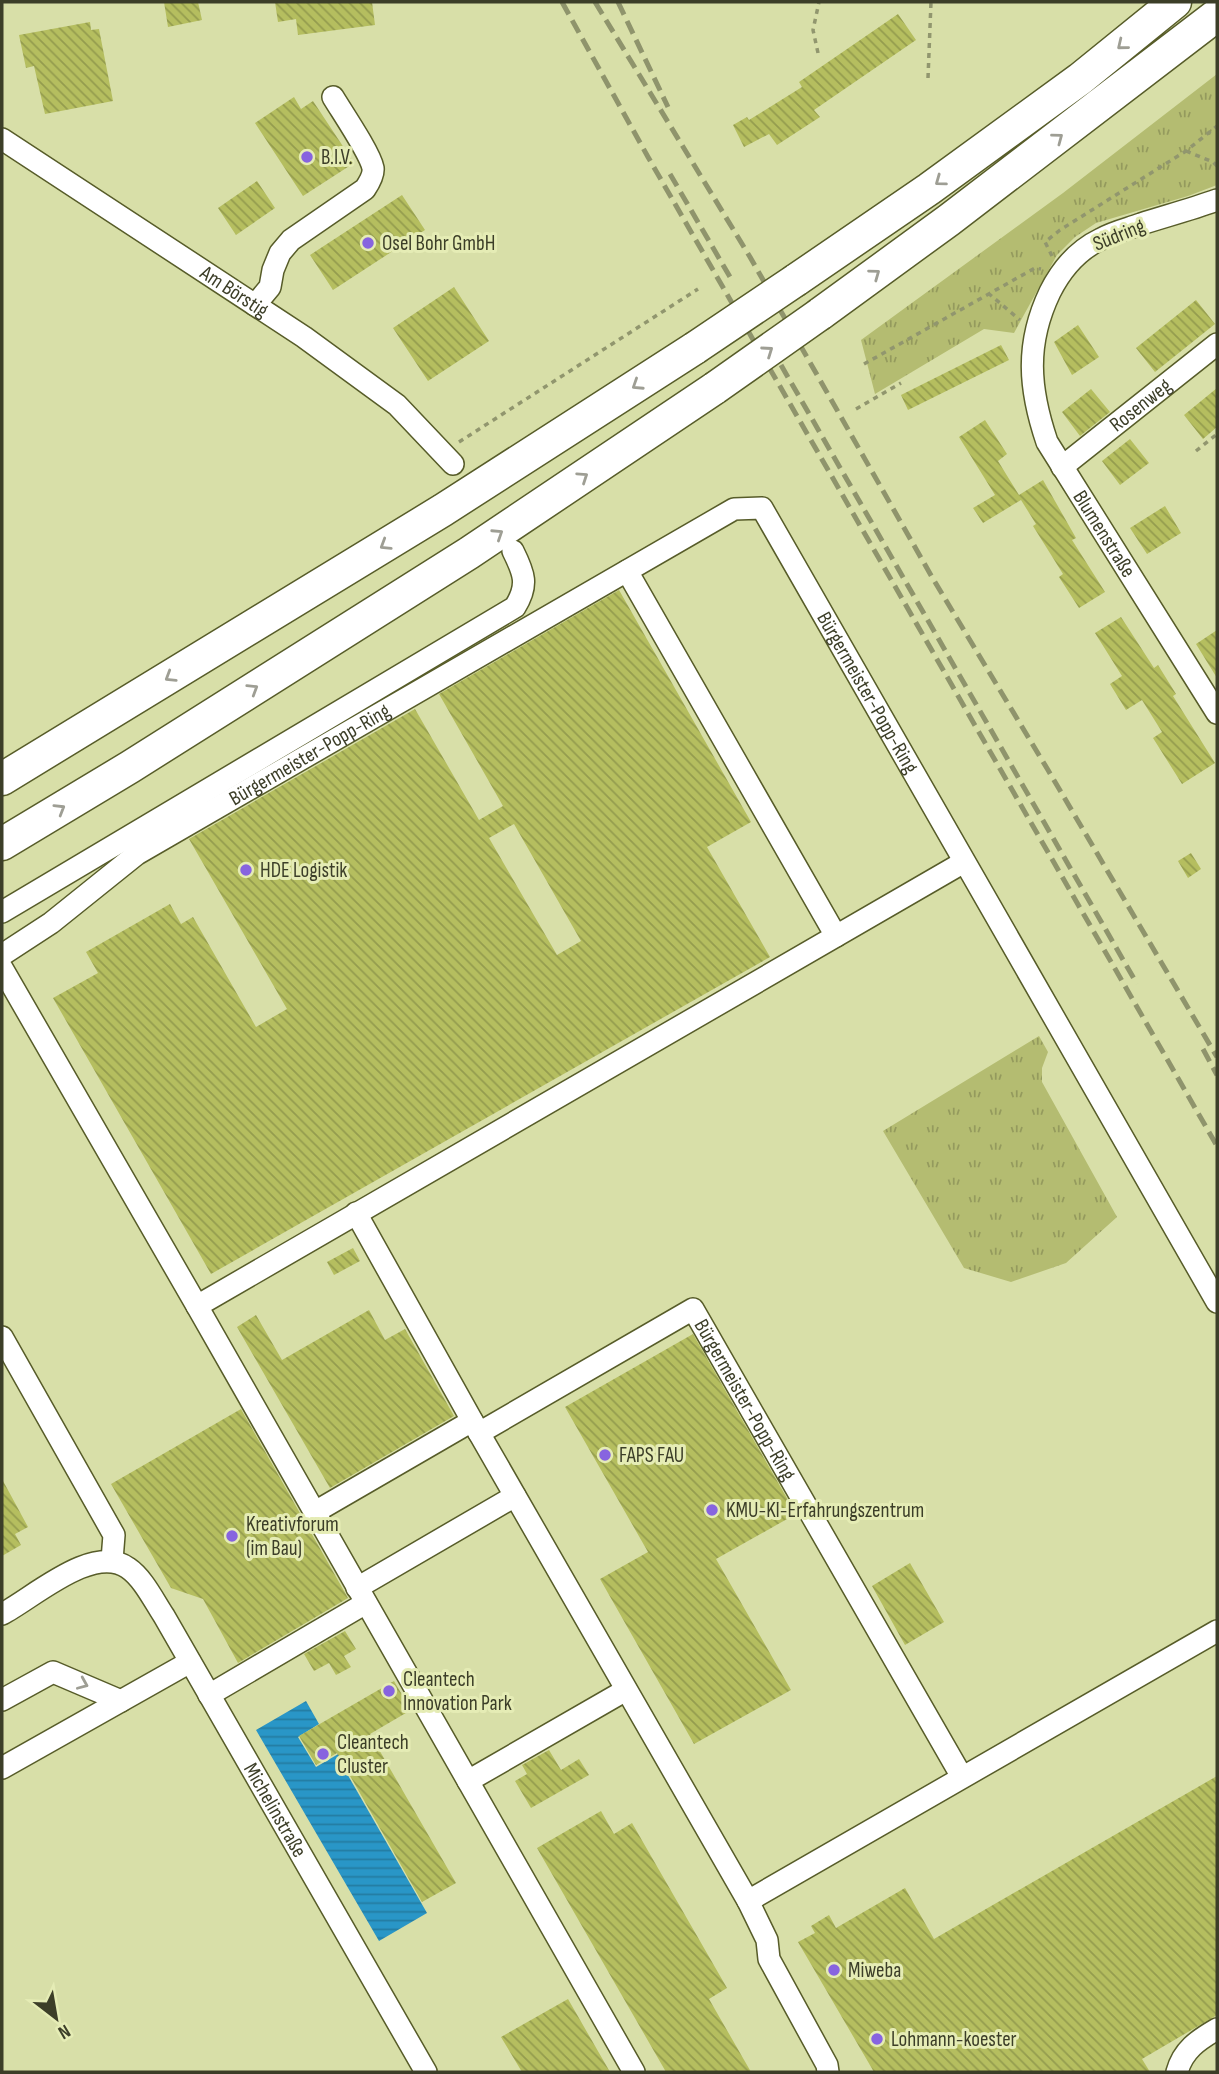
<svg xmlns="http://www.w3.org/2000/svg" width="1219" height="2074" font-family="'Sofia Sans Condensed',sans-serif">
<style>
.grass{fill:url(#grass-tufts)}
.water{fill:url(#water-rules)}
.building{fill:url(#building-back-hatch);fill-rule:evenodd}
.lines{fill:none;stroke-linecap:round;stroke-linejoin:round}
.minor-casing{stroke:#575c29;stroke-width:24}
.highway-casing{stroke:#575c29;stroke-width:35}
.path{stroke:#91966e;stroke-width:3.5;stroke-dasharray:5 5;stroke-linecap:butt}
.minor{stroke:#fff;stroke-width:21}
.highway{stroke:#fff;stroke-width:32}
.rail{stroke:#8f946c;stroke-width:5;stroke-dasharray:14 7;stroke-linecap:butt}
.highway-bridge-casing{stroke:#575c29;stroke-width:35;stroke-linecap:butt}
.highway-bridge{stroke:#fff;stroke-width:32}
.oneway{stroke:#9e9e94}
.poi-dot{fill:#8764df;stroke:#e5ecb5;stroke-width:2.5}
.labels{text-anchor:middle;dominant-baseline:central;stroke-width:6;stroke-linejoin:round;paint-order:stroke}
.poi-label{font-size:21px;fill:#3c3e28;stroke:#e5ecb5;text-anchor:start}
.street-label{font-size:21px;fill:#3c3e28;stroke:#e5ecb5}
</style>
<defs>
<pattern id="grass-tufts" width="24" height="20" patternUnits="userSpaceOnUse" patternTransform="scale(1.75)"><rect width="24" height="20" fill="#b4bc71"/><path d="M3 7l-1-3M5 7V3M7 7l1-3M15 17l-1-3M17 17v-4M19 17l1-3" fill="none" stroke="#949a5d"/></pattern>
<pattern id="water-rules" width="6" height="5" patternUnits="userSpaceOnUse" patternTransform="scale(1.75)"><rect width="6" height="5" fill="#2996c7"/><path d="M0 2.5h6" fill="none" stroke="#247ca2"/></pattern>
<pattern id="building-back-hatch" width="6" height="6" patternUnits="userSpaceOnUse" patternTransform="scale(1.75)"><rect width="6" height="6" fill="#b5be5f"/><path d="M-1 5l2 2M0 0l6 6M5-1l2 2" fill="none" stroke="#949c4e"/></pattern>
</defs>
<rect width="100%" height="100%" fill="#d8dfa8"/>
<path class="grass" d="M1217,74V185L1188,196L1096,223L1075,237L1057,255L1014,333L984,329L875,394L861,340L1063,193Z
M1039,1036L1048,1052L1042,1068V1082L1117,1217L1066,1263L1011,1282L964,1268L883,1131Z"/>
<path class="water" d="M306,1701L319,1724L298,1737L316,1767L347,1749L353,1758L342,1765L427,1913L379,1941L256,1730Z"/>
<path class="building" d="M164,2H198L202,20L168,27Z
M275,2H372L375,25L298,35L296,19L278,22Z
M898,14L916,40L814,110L820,117L777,145L769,134L744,147L733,125L747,117L749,120L802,87L799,82Z
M90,22L91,30L99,29L113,101L45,114L34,66L26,68L19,35Z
M294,97L301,109L313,101L354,163L303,196L255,123Z
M257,181L275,208L236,235L218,208Z
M402,195L425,230L333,290L310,255Z
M454,287L489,341L428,381L393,328Z
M1196,300L1215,324L1155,372L1136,348Z
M1078,325L1099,357L1072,375L1054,342Z
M1001,345L1009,360L908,410L901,395Z
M1217,388V427L1203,439L1184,415Z
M1091,389L1110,412L1080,436L1062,412Z
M985,420L1007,454L998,461L1019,495L1043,480L1076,538L1072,540L1105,592L1079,608L1059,577L1063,574L1033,526L1036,524L1021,500L983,523L973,508L995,495L959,437Z
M1130,439L1149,463L1120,485L1102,461Z
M1165,506L1181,533L1147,554L1130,528Z
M619,590L751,822L707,847L770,957L211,1274L53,998L98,973L86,952L170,904L181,924L193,917L256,1027L287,1009L189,839L415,709L479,820L503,806L439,694ZM514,824L581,941L557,955L489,838Z
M1121,617L1154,668L1158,665L1176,694L1173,696L1215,763L1182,784L1153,738L1162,732L1142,700L1126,710L1110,684L1122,676L1095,633Z
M1217,630V678L1196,644Z
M1191,853L1201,869L1188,878L1178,861Z
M353,1248L360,1261L334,1275L327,1262Z
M369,1310L385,1340L405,1329L454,1416L330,1488L237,1327L256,1315L282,1360Z
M693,1334L796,1514L716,1559L791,1690L694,1744L600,1579L648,1552L565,1407Z
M241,1409L348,1598L238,1663L203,1599L171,1588L111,1484Z
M2,1479L28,1527L15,1534L21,1545L2,1556Z
M910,1563L944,1622L905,1645L872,1586Z
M345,1631L356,1649L344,1656L351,1667L336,1675L329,1663L314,1671L304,1654Z
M394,1681L411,1710L370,1734L456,1883L422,1902L337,1753L316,1765L299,1736Z
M549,1750L561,1770L579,1759L589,1775L531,1808L515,1781L527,1774L522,1765Z
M1217,1776V2015L1142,2059L1150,2072H874L798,1942L815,1933L811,1926L829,1915L836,1928L905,1888L934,1939Z
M601,1811L614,1834L632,1823L727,1988L709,1999L751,2072H666L537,1848Z
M568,1999L610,2072H522L501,2037Z"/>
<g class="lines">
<defs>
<g id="minor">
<path id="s1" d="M2,139L304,337L397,405L453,464"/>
<path id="s2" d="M1217,200C1192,209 1166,216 1141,224C1127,229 1113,232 1101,239C1078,250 1061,270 1050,292C1025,344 1029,389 1047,442L1217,713"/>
<path d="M255,305L270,287L273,270L280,253L291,240L365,189C369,183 374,175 373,168C370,153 342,112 333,97"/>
<path id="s3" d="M1062,467L1217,344"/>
<path d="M627,571L836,936"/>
<path d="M2,912L515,607C529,585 524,573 513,551"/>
<path id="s4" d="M2,955L51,923L137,854L734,509L762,508L1217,1302"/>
<path d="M2,968L197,1306L634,2072"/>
<path d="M356,1213L479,1433L748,1901L767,1940L769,1959L827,2065L828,2072"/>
<path d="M197,1306L964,862"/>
<path d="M2,1337L114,1535L112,1560"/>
<path id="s5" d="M479,1433L693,1309L962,1777"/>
<path d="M315,1512L472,1421"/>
<path d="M357,1588L515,1496"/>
<path id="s6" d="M2,1614C33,1598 93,1543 128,1568C143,1578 154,1601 164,1616L426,2072"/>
<path d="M209,1695L366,1603"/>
<path d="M2,1700L53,1672L121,1701"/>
<path d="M2,1768L190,1662"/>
<path d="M468,1781L626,1690"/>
<path d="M748,1901L1217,1631"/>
<path d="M1177,2072C1183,2050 1198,2040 1217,2029"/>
</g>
<path id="highway" d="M796,280L929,189L1080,79L1175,2
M820,314L949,220L1217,15
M2,779L443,510L695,348
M2,844L130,767L469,553L715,388"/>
</defs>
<use href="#minor" class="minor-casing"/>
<use href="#highway" class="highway-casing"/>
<path class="path" d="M818,53L813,30L819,2
M928,78L931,2
M1186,151L1213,162L1217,166
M1052,256L1045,242L1060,230L1186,151L1217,126
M988,293L1020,320
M864,364L1035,268L1041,269
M856,409L901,383
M459,442L698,289
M1196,451L1217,434"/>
<use href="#minor" class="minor"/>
<use href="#highway" class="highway"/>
<path class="rail" d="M562,2L648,157L1217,1146
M595,2L750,257L932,577L1048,770L1217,1057
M618,2L668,107
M670,174L730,277
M781,365L1137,984
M1203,1049L1217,1075"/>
<defs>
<path id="highway-bridge" d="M695,348L796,280
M715,388L820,314"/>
</defs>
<use href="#highway-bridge" class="highway-bridge-casing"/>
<use href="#highway-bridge" class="highway-bridge"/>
</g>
<defs><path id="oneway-chevron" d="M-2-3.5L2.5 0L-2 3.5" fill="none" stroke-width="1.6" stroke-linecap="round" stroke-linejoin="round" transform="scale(1.75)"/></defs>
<g class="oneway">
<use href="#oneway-chevron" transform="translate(1122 45) rotate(141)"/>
<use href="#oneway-chevron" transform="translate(1058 138) rotate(-37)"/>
<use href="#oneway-chevron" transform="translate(940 181) rotate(144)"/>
<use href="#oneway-chevron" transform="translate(875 274) rotate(-36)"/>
<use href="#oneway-chevron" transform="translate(768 351) rotate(-35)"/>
<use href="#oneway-chevron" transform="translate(637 385) rotate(147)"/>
<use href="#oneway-chevron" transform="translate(583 477) rotate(-34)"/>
<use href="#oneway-chevron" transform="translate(498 534) rotate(-33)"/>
<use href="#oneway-chevron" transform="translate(385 545) rotate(148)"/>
<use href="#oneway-chevron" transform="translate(170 677) rotate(148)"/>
<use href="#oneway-chevron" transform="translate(253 689) rotate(-32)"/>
<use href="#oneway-chevron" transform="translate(60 809) rotate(-31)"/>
<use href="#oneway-chevron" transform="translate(83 1684) rotate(23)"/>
</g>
<g class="poi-dot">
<circle cx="307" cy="157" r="7"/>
<circle cx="368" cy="243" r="7"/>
<circle cx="246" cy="870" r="7"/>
<circle cx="605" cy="1455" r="7"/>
<circle cx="712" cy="1510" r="7"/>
<circle cx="232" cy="1536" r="7"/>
<circle cx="389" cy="1691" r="7"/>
<circle cx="323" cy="1754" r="7"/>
<circle cx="834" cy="1970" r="7"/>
<circle cx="877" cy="2039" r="7"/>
</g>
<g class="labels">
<g class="poi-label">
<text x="321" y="157">B.I.V.</text>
<text x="382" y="243">Osel Bohr GmbH</text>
<text x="260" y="870">HDE Logistik</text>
<text x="619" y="1455">FAPS FAU</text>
<text x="726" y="1510">KMU-KI-Erfahrungszentrum</text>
<text x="246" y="1524">Kreativforum<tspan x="246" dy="24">(im Bau)</tspan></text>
<text x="403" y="1679">Cleantech<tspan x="403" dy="24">Innovation Park</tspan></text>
<text x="337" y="1742">Cleantech<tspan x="337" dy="24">Cluster</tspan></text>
<text x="848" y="1970">Miweba</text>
<text x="891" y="2039">Lohmann-koester</text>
</g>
<g class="street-label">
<text transform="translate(1119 235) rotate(-22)">Südring</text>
<text stroke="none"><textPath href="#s1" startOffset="278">Am Börstig</textPath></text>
<text stroke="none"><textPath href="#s3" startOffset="100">Rosenweg</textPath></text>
<text stroke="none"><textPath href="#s2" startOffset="460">Blumenstraße</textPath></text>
<text stroke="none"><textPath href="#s4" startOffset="1099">Bürgermeister-Popp-Ring</textPath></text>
<text stroke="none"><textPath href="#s4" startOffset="368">Bürgermeister-Popp-Ring</textPath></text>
<text stroke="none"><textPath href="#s5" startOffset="352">Bürgermeister-Popp-Ring</textPath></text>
<text stroke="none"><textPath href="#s6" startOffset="425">Michelinstraße</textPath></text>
</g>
</g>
<rect width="1219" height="2074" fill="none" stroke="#3c3e28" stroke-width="7"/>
<g transform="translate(56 2018) rotate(149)" stroke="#e5ecb5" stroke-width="5" paint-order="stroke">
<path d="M0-5L12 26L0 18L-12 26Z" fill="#3c3e28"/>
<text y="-10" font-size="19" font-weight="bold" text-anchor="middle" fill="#3c3e28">N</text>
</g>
</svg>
